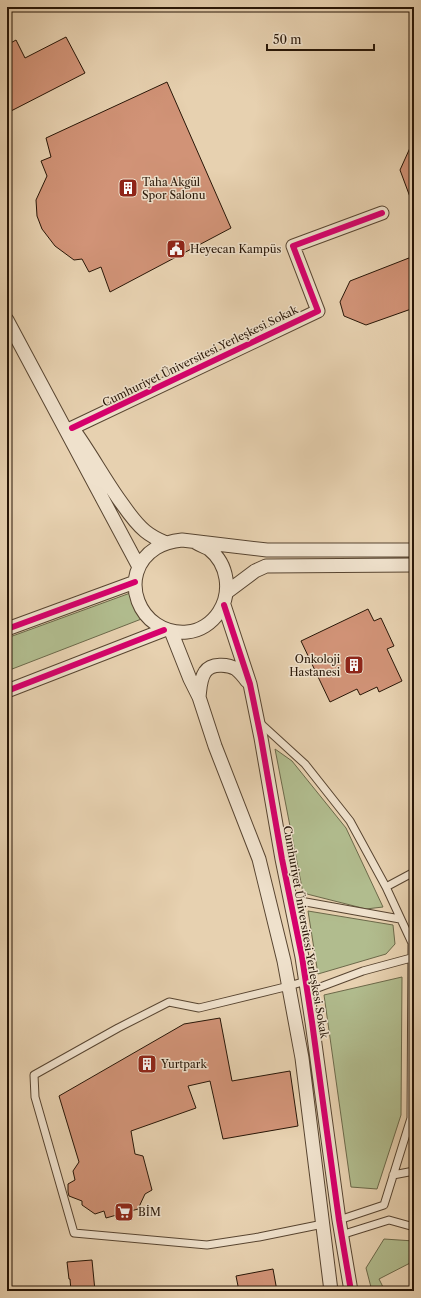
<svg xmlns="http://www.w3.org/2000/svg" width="421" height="1298" font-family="'Libre Caslon Text',serif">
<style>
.green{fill:#b1bc8e;stroke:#6c694a}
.building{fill:#d19377;stroke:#281607}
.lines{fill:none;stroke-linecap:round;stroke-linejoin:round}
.lane-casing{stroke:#584531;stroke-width:9}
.street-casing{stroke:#584531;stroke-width:15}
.lane{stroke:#efe1cc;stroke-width:7}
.street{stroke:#efe1cc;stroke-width:13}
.cycleway-casing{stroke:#efe1cc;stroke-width:8}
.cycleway{stroke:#d6006c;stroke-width:6}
.labels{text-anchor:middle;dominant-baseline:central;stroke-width:3;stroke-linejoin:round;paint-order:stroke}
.poi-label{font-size:11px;fill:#281607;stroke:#efe1cc;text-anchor:start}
.street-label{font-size:11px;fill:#281607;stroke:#efe1cc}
</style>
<rect width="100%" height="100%" fill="#e7d1b0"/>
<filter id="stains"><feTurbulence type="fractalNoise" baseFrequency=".005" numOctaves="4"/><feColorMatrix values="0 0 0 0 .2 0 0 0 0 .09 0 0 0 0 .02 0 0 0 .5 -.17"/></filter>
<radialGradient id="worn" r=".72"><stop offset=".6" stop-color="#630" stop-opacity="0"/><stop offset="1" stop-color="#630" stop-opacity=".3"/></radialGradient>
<path class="green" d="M133,592L144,618L7,671V638Z
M275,749L292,761L346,828L383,907L366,909L303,893Z
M308,911L393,925L395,944L386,954L318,974Z
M402,977L401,1115L377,1189L351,1187L324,995Z
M384,1239L414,1241V1261L379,1279L385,1291H372L366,1268Z"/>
<path class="building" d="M66,37L85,73L11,111L7,103V45L16,40L25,58Z
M167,82L231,228L110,292L101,267L89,272L82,259L74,260L55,246L42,229L37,216L36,200L47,176L41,161L51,157L46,138Z
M414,139V204L413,205L400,170Z
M414,256V308L366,325L344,316L340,302L350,281Z
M368,609L374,621L381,618L394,646L387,649L402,681L379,692L377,687L360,695L357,689L330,702L301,641Z
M220,1018L232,1081L290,1071L298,1126L223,1139L210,1081L188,1086L196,1108L131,1131L135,1154L143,1156L152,1190L145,1194L138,1209L106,1218L104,1211L95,1214L82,1205V1201L69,1196L68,1192V1184L75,1180L73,1171L79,1162L59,1096L184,1024Z
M92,1260L95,1291H71L70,1279H69L67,1262Z
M273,1269L277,1291H239L236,1276Z"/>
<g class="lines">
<defs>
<path id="lane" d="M259,722L305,764L350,821L386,887L412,943L411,1118L384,1205L339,1220
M386,887L414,872
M289,899L400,919
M306,981L289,986L199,1008L169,1002L118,1028L34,1075L35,1097L74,1233L207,1245L259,1237L323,1224
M307,992L363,971L411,958
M393,1175L414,1171
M341,1235L389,1220L414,1227"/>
<path id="street" d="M7,320L139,567
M72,428L318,311L293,246L382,213
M73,429C89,451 102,475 118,498C126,509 134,522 145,531C151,536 159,540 166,543
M195,542C200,545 205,547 209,549C228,564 232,592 219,612C212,623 200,631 187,632C139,636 115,574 156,548C164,543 173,541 182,540L267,550H414
M227,592L255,571L266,566L414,565
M224,605L250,684L261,738L282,859L302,957L312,1022L339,1220L351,1291
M7,629L135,582
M171,631L190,679L199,697L215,746L259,859L284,961L302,1058L331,1291
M7,691L164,630
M199,697C200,689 200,679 205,672C211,663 228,664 236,669C240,672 244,677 247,681"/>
</defs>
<use href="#lane" class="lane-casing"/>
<use href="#street" class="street-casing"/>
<use href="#lane" class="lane"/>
<use href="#street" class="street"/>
<defs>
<path id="cycleway" d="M72,428L318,311L293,246L382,213
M224,605L250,684L261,738L282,859L302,957L312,1022L339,1220L351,1291
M7,629L135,582
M7,691L164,630"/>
</defs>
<use href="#cycleway" class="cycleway-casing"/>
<use href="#cycleway" class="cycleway"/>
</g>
<defs>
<symbol id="building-square" viewBox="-11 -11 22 22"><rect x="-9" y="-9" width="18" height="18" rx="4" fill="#8f2418" stroke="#efe1cc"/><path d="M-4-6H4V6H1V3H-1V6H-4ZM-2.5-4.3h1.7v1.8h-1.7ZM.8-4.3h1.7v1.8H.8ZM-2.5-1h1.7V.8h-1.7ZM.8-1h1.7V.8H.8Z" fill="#fff"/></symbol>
<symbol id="civic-square" viewBox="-11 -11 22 22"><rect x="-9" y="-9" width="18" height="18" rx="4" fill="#8f2418" stroke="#efe1cc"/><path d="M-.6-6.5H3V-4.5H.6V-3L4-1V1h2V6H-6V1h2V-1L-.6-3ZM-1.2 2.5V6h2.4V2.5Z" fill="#fff"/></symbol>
<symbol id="supermarket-square" viewBox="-11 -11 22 22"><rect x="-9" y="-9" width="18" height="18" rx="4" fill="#8f2418" stroke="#efe1cc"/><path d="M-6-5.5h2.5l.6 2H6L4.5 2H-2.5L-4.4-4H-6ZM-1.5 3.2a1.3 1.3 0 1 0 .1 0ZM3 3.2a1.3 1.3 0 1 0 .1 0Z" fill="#fff"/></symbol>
</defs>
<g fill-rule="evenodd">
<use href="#building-square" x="117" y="177" width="22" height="22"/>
<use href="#civic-square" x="165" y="238" width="22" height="22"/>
<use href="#building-square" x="343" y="654" width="22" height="22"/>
<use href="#building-square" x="136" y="1053" width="22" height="22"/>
<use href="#supermarket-square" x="113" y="1201" width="22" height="22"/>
</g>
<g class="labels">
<g class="poi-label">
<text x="142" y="182">Taha Akgül<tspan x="142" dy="13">Spor Salonu</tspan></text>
<text x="190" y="249">Heyecan Kampüs</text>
<text x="340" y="659" text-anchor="end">Onkoloji<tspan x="340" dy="13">Hastanesi</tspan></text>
<text x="161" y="1064">Yurtpark</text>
<text x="138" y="1212">BİM</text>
</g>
<g class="street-label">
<text transform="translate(200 356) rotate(-26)">Cumhuriyet Üniversitesi Yerleşkesi Sokak</text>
<text transform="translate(306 932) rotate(80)">Cumhuriyet Üniversitesi Yerleşkesi Sokak</text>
</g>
</g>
<rect width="421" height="1298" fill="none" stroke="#e7d1b0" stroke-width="24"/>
<rect x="8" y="8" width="405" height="1282" fill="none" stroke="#281607" stroke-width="2"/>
<rect x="12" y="12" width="397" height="1274" fill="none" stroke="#281607"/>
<path d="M267 44v6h107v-6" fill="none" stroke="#281607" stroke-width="2"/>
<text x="273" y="44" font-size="12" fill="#281607" stroke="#efe1cc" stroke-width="3" paint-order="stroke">50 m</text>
<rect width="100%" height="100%" filter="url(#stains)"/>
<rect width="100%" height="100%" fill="url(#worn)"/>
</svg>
